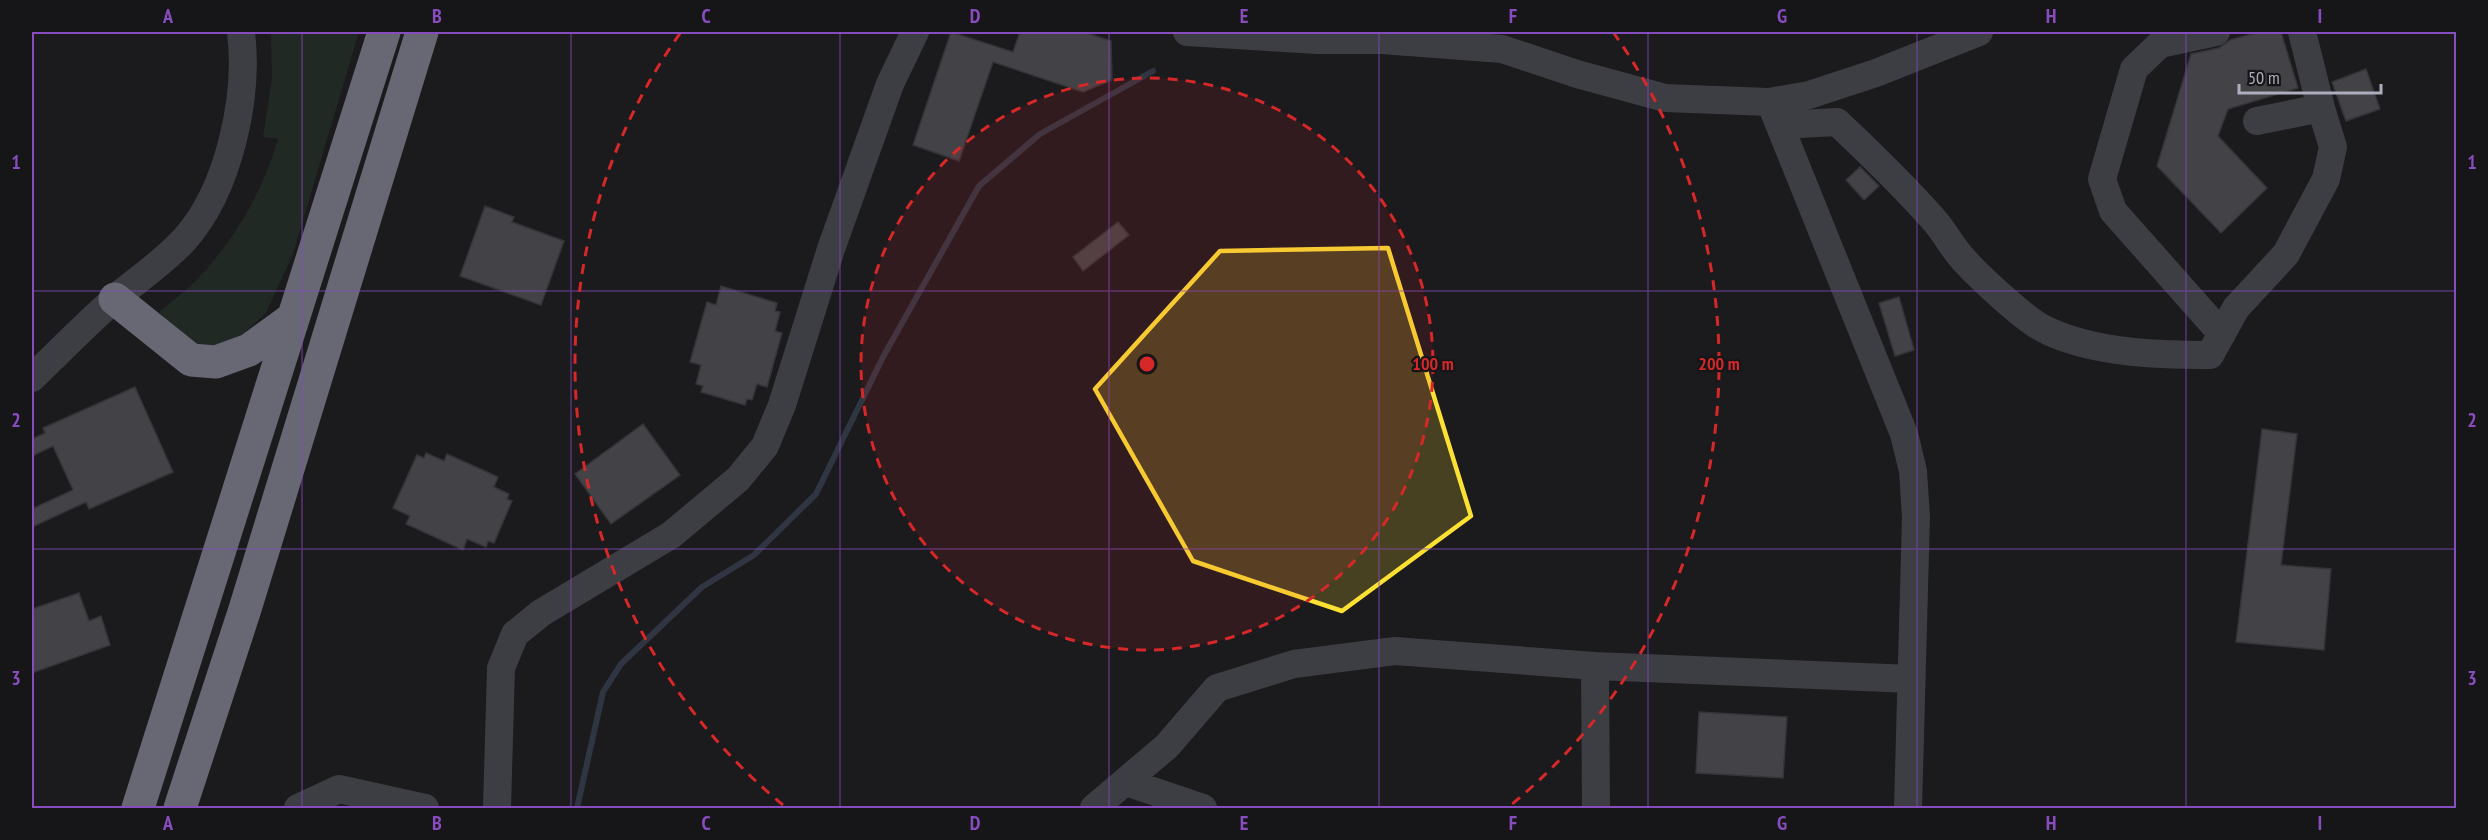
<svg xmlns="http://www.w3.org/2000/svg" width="2488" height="840" font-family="'PT Sans Narrow',sans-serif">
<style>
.green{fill:#202923}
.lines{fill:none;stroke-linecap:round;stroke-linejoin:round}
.stream{stroke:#2f3642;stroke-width:6}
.building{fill:#424247;stroke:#353439;stroke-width:1.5}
.minor{stroke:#3d3d44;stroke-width:28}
.highway{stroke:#676873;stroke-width:33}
.marked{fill:#fce133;fill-opacity:0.2;stroke:#fce133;stroke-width:4.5;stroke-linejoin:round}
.grid{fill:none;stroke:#874cbe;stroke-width:1.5;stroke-opacity:0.55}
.ring{fill:none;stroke:#d62828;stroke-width:3;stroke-dasharray:10 8}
.centre{fill:#d62828;stroke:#161518;stroke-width:3}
.ring-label{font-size:18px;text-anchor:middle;font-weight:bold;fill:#d62828;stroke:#161518;stroke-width:4.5;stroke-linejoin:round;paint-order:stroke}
.neatline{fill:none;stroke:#874cbe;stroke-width:2}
.grid-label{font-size:20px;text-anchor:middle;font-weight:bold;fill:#874cbe}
</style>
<rect width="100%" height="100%" fill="#1b1a1d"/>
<path class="green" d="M271,32H359L293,254L266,313L243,334L219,348H195L159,312C173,300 189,289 201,275C237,236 263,190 278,139L263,137L272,78Z"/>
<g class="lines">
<path class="stream" d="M577,808L603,692L621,664L702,587L754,555L816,494L883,357L979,186L1040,134L1153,71"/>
</g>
<path class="building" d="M951,32L1013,52L1020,32H1084L1111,41L1112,80L1083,92L993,62L959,161L913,145Z
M2259,32H2281L2298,88L2228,109L2218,136L2267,188L2221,233L2157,166L2191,54L2219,48L2230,40Z
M2366,69L2380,109L2346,121L2332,82Z
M1860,167L1879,186L1864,200L1846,180Z
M485,206L514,217L512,222L564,241L541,305L460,276Z
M1118,222L1129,235L1083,271L1073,257Z
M721,286L777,303L775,311L780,312L775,331L782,333L767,387L757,384L752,400L747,399L745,405L701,392L703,386L696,384L701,365L690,362L707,302L716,305Z
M1899,297L1914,350L1895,356L1879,303Z
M135,387L173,472L89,509L86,502L32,527V509L73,490L53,446L32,456V439L45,433L43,428Z
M643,424L680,475L611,524L575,474Z
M2262,429L2297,434L2281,565L2331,569L2324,650L2236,642Z
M426,453L444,461L447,454L498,477L494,487L509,494L507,499L512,501L494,543L488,541L486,547L467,539L463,550L406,524L410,516L393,508L417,455L424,458Z
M79,593L89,621L101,616L110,645L32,673V609Z
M1699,712L1787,717L1783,778L1696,773Z"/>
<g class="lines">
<path class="minor" d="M1187,32L1317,40H1382L1502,49L1577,74L1665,98L1769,102L1809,95L1876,73L1979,32
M2216,32L2160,44L2134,69L2102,179L2113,211L2222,334
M2302,32L2321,108
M1773,109L1904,434L1913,471L1916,517L1908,808
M1780,125L1837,122C1871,154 1903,185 1934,220C1943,230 1950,243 1958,253C1971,270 2025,320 2044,329C2092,353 2157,355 2210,355L2236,308L2286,254L2326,179L2333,147L2321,108L2257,121
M32,378C60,351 88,322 118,296C140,278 166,260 185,239C229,189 249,97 241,32
M1595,666L1596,808
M1126,782L1203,808
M298,808L339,789L425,808
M497,808L501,668L515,634L541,613L671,535L738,479L765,446L782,405L831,249L890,84L915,32
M1094,808L1167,746L1217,688L1294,664L1395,651L1595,666L1911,679"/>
<path class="highway" d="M115,299L191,360L216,362L249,350L293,318
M138,808L384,32
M180,808L245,609L422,32"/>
</g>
<path class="marked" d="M1388,248L1471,516L1342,611L1193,561L1095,389L1220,251Z"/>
<path class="grid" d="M302,32V808M571,32V808M840,32V808M1109,32V808M1379,32V808M1648,32V808M1917,32V808M2186,32V808M32,291H2456M32,549H2456"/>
<circle cx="1147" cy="364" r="286" fill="#d62828" fill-opacity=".12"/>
<g class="ring">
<circle cx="1147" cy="364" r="286"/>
<path d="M783 805A572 572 0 0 1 681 32M1613 32A572 572 0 0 1 1511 805"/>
</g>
<circle cx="1147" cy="364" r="9" class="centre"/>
<g class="ring-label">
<text x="1433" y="370">100 m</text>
<text x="1719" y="370">200 m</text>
</g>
<rect width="2488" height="840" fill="none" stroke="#161518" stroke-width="66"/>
<path d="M2239 84v9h142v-9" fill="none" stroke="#acaebd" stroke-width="3"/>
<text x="2248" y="84" font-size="18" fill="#acaebd" stroke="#161518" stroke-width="4.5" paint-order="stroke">50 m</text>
<rect x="33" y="33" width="2422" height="774" class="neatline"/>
<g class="grid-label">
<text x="168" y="23">A</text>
<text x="437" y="23">B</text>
<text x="706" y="23">C</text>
<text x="975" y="23">D</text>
<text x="1244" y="23">E</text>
<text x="1513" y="23">F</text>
<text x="1782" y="23">G</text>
<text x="2051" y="23">H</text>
<text x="2320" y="23">I</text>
<text x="16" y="169">1</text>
<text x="2472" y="169">1</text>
<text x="16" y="427">2</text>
<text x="2472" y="427">2</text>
<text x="16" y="685">3</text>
<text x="2472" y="685">3</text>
<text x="168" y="830">A</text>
<text x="437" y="830">B</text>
<text x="706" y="830">C</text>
<text x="975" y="830">D</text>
<text x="1244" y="830">E</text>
<text x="1513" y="830">F</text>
<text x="1782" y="830">G</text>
<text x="2051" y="830">H</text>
<text x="2320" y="830">I</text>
</g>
</svg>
